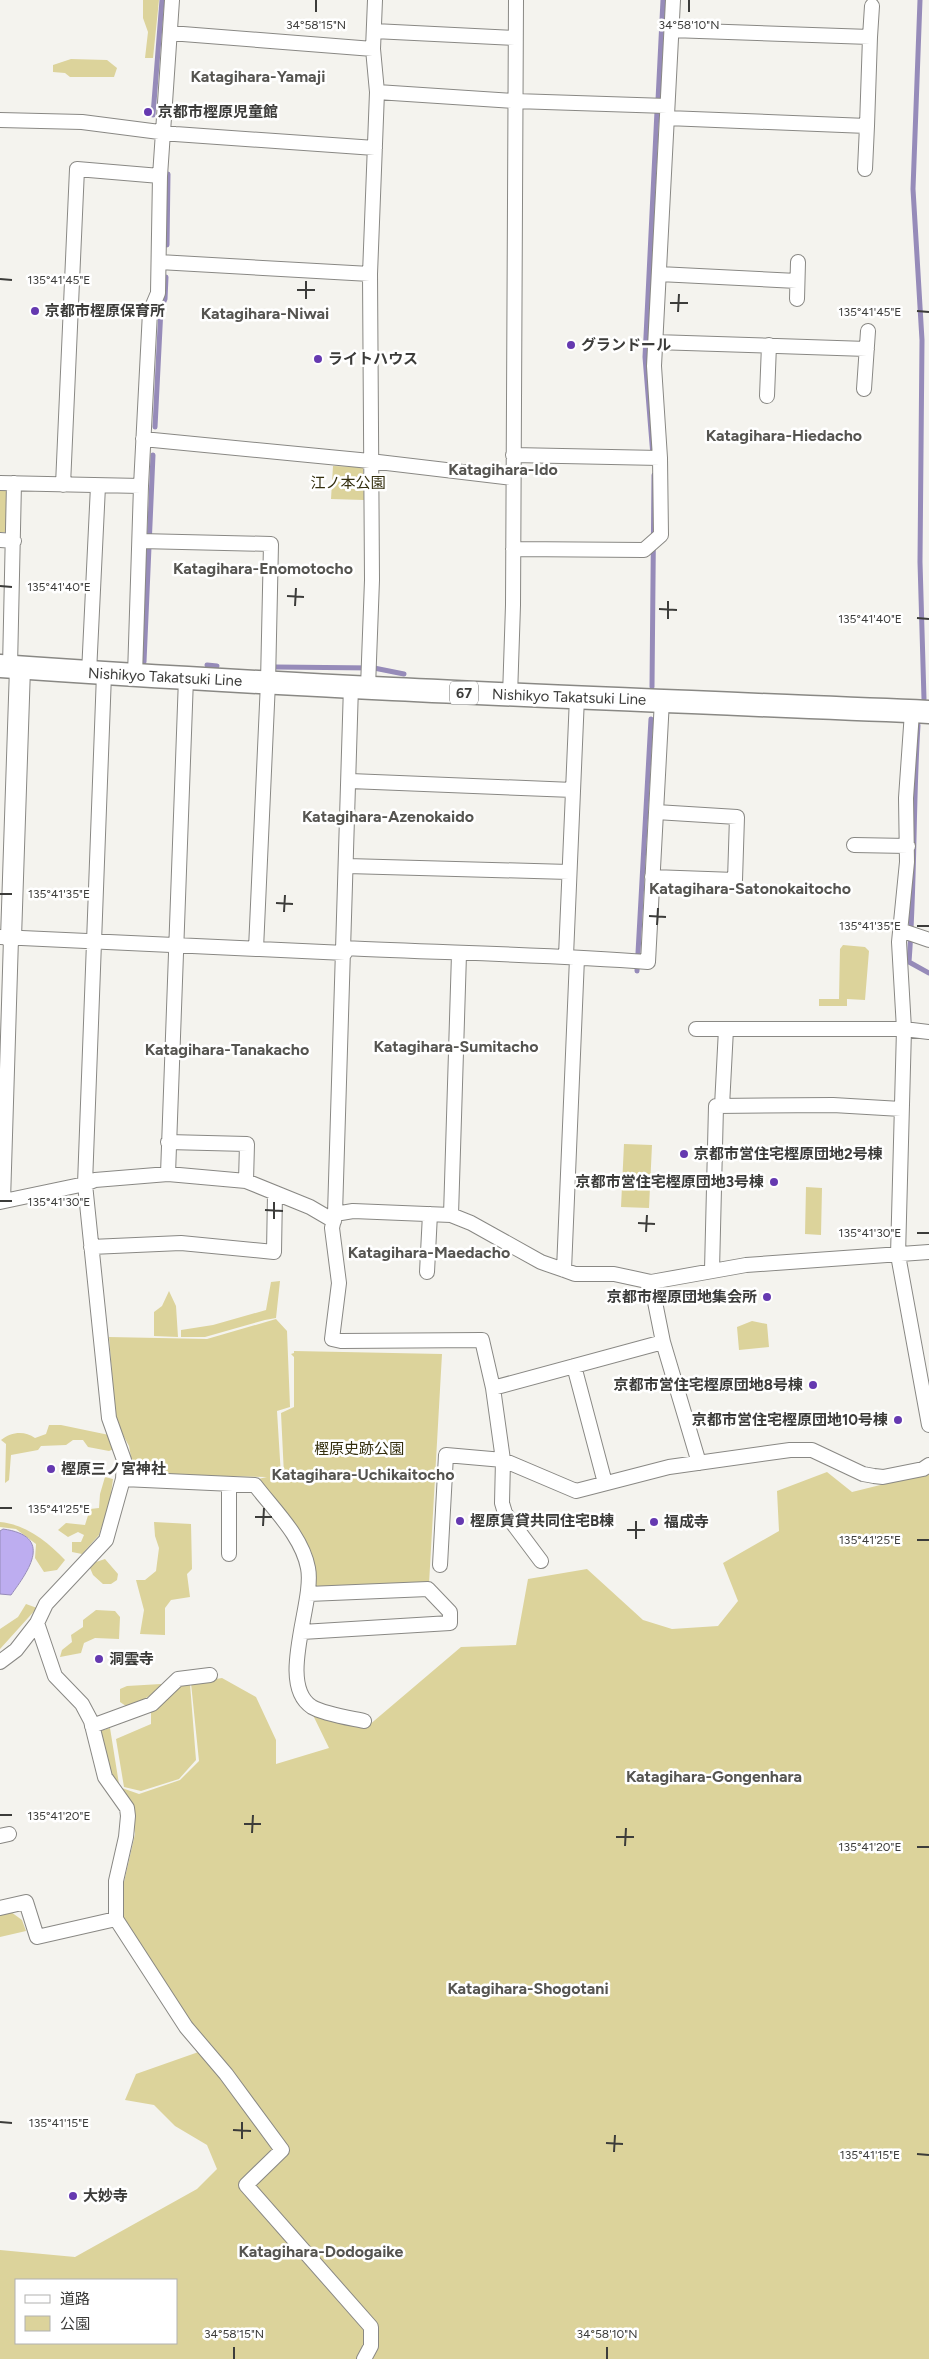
<svg xmlns="http://www.w3.org/2000/svg" width="929" height="2359" font-family="Figtree,'Noto Sans JP',sans-serif">
<style>
.green{fill:#dcd39b;fill-rule:evenodd}
.water{fill:#bdadf0;stroke:#968bb9}
.lines{fill:none;stroke-linecap:round;stroke-linejoin:round}
.stream{stroke:#968bb9;stroke-width:5}
.street-casing{stroke:#898884;stroke-width:16}
.secondary-casing{stroke:#898884;stroke-width:22}
.primary-casing{stroke:#898884;stroke-width:25}
.street{stroke:#fff;stroke-width:14}
.secondary{stroke:#fff;stroke-width:20}
.primary{stroke:#fff;stroke-width:22}
.ticks{fill:none;stroke:#3c3c3a;stroke-width:2}
.poi-dot{fill:#6539b0;stroke:#fff;stroke-width:2}
.labels{text-anchor:middle;dominant-baseline:central;stroke-width:5;stroke-linejoin:round;paint-order:stroke}
.shield{fill:#fff;stroke:#767675;stroke-width:1}
.shield-label{font-size:14px;font-weight:bold;fill:#3c3c3a}
.poi-label{font-size:15px;font-weight:bold;fill:#3c3c3a;stroke:#fff;text-anchor:start}
.park-label{font-size:15px;fill:#342f0e;stroke:#fff}
.street-label{font-size:15px;fill:#3c3c3a;stroke:#fff}
.neighbourhood-label{font-size:16px;font-weight:bold;fill:#555450;stroke:#fff}
.ticks-label{font-size:12px;text-anchor:middle;fill:#3c3c3a;stroke:#fff;stroke-width:5;stroke-linejoin:round;paint-order:stroke}
</style>
<rect width="100%" height="100%" fill="#f4f3ee"/>
<path class="green" d="M143,0H159L153,58H145L148,32L143,18Z
M71,59L107,60L117,68L114,77H70L65,73L53,72V65Z
M333,466L363,467L364,500L331,499Z
M0,488H6L8,491V532H0Z
M843,945L865,947L869,951L865,1000L847,999V1006H819V999H839L840,949Z
M624,1144L652,1145L649,1208L621,1207Z
M806,1187L822,1188L821,1235L805,1234Z
M280,1281L276,1318L265,1320L205,1337H181V1330L213,1325L266,1310L271,1282Z
M169,1291L176,1306L178,1337L154,1336V1312L162,1306Z
M276,1319L287,1331L290,1407L277,1411L281,1476L284,1475L281,1413L294,1407V1357L291,1354L294,1353V1351L442,1354L429,1584L317,1589L310,1552L258,1479L267,1477L134,1474L129,1446L116,1422L109,1337L207,1339Z
M752,1321L767,1324L769,1347L739,1350L737,1327Z
M49,1425H61L109,1435L114,1449L109,1451L88,1447L83,1440H73L66,1445L41,1446L38,1450L11,1455L9,1480L5,1483L6,1444L1,1440C11,1432 24,1430 35,1438L46,1434Z
M827,1472L852,1492L929,1473V2359H0V2250L75,2257L197,2189L217,2169L207,2145L175,2126L154,2105L125,2100L136,2074L207,2049L125,1929L121,1895L135,1834L132,1810L122,1788L139,1794L180,1780L199,1761L191,1683L222,1678L256,1697L276,1740V1764L329,1748L311,1711L368,1726L461,1647L516,1645L528,1579L587,1569L643,1620L672,1629L718,1626L738,1601L723,1563L779,1531L777,1491ZM16,2280H176V2343H16Z
M105,1477L113,1479L110,1502L99,1535L82,1554L72,1552V1542H81L84,1535L78,1532L68,1537L58,1530L66,1523L85,1525L90,1509L99,1508L100,1494Z
M0,1522C25,1524 48,1542 65,1560L57,1570L44,1572L35,1558L36,1544L16,1529L0,1527Z
M154,1522L191,1524L192,1569L187,1574L190,1597L171,1600L165,1608V1635L140,1634L144,1610L136,1580H145L156,1571L159,1548L155,1536Z
M105,1559L118,1574L117,1580L111,1584H103L93,1575L90,1568L96,1562Z
M26,1604L37,1608L0,1649V1629L18,1617Z
M96,1610L115,1611L120,1617L119,1639L95,1638L84,1643L81,1653L60,1657L62,1650L72,1642L71,1635L83,1627V1620Z
M161,1684V1689L129,1708L120,1702V1689L127,1686Z
M190,1684L196,1760L179,1779L141,1791L124,1787L116,1739L151,1724V1712L180,1685Z
M110,1728L119,1784L111,1779L97,1732Z
M11,1912L22,1920L26,1931L0,1937V1914Z"/>
<path class="water" d="M3,1529C54,1536 29,1570 11,1595L0,1594V1531Z"/>
<g class="lines">
<path class="stream" d="M920,0L913,189L922,340L920,562L924,699
M658,100L663,0
M153,115L162,0
M167,245L168,174
M155,427L161,308L165,299L166,277
M653,456L645,357L657,111
M144,662L153,455
M207,665L217,666
M276,667L374,668L404,674
M652,687L654,475
M918,725C913,804 915,883 909,962L929,973
M637,971L651,719"/>
<defs>
<path id="street" d="M374,31L515,38
M170,33L373,49
M870,37L872,6
M377,92L515,101L667,106
M667,118L867,126L870,37L671,30
M0,120L82,122L175,134L375,148
M865,169L867,126
M159,262L370,274
M659,274L797,281
M797,299L798,262
M655,342L867,349
M864,389L868,331
M767,396L769,345
M143,439L370,461L513,478
M513,455L660,458
M0,483L141,486
M63,485L77,169L160,176
M0,540L14,541
M140,541L271,544L268,682L256,949
M513,549L644,550L661,535L660,458L654,366L673,0
M10,667L14,483
M89,673L98,486
M135,675L141,486L150,312L158,293L160,176L172,0
M351,686L335,1214L332,1228L339,1283L332,1339L341,1341L482,1340L493,1388L503,1460L502,1503L505,1513L541,1561
M368,687L372,580L370,274L377,92L373,49L375,0
M510,696L513,605L516,0
M912,712L906,798L907,862L899,942L904,1029L898,1255L929,1425
M350,781L573,790
M854,845L908,846
M347,866L569,872
M652,877L735,880L737,817L656,812
M900,930L929,940
M0,937L345,953
M344,948C446,953 547,954 648,962L662,700
M566,956L577,697
M696,1029H726
M722,1106L726,1029H904L929,1032
M168,1142L247,1144L246,1181
M168,1174L186,678
M3,1201L11,938
M0,1202L85,1184L95,1180L168,1174L246,1181L310,1207L334,1221
M335,1214L353,1211L451,1215L471,1223L541,1262L564,1270L575,1274H614L651,1282L746,1265L929,1252
M451,1215L459,954
M91,1247L181,1243L274,1252L275,1193
M564,1270L577,958
M712,1270L716,1106L833,1105L901,1109
M427,1272L430,1214
M651,1282L663,1342L699,1463
M574,1366L605,1483
M493,1388L663,1342
M123,1479L255,1485C274,1510 302,1536 308,1568C315,1602 276,1684 312,1707C324,1714 350,1718 364,1721
M229,1554V1484
M440,1565L446,1455L503,1460L576,1491L669,1467L790,1450H812L863,1474L874,1476L883,1477L923,1469L929,1465
M37,1623L55,1676L82,1704L91,1721L105,1777L127,1808L128,1816L126,1837L116,1881V1919L186,2027L226,2074L282,2150L246,2185L371,2327V2346L364,2359
M302,1632L450,1623V1612L428,1589L308,1594
M0,1662L16,1650L37,1623L46,1604L106,1540L123,1479L124,1460L109,1418L85,1184L104,674
M92,1726L152,1704L178,1679L210,1675
M0,1836L9,1834
M0,1908L26,1902L37,1937L116,1919"/>
<path id="secondary" d="M11,938L20,668"/>
<path id="primary" d="M0,666C309,688 619,699 929,712"/>
</defs>
<use href="#street" class="street-casing"/>
<use href="#secondary" class="secondary-casing"/>
<use href="#primary" class="primary-casing"/>
<use href="#street" class="street"/>
<use href="#secondary" class="secondary"/>
<use href="#primary" class="primary"/>
</g>
<path class="ticks" d="M316,12V0M689,12V0M0,279L12,280M297,290H315M306,299V281M670,303H688M917,311L929,312M678,312L679,294M0,586L12,587M287,596L304,597M295,606L296,588M659,609L677,610M917,618L929,619M668,619V601M0,894H12M276,903L293,904M284,912L285,895M649,916L666,917M657,925L658,908M917,926H929M0,1201H12M265,1210L283,1211M274,1219V1202M638,1223L655,1224M646,1232L647,1215M917,1233H929M0,1508H12M255,1517H272M263,1526L264,1508M627,1530H645M636,1539V1521M917,1540H929M0,1815H12M244,1824H261M252,1833L253,1815M616,1837H634M625,1846L626,1828M917,1847H929M0,2122L12,2123M233,2130L251,2131M242,2139V2122M606,2143L623,2144M614,2152L615,2135M917,2154L929,2155M234,2359V2347M607,2359V2347"/>
<g class="poi-dot">
<circle cx="148" cy="112" r="5"/>
<circle cx="35" cy="311" r="5"/>
<circle cx="571" cy="345" r="5"/>
<circle cx="318" cy="359" r="5"/>
<circle cx="684" cy="1154" r="5"/>
<circle cx="774" cy="1182" r="5"/>
<circle cx="767" cy="1297" r="5"/>
<circle cx="813" cy="1385" r="5"/>
<circle cx="898" cy="1420" r="5"/>
<circle cx="51" cy="1469" r="5"/>
<circle cx="460" cy="1521" r="5"/>
<circle cx="654" cy="1522" r="5"/>
<circle cx="99" cy="1659" r="5"/>
<circle cx="73" cy="2196" r="5"/>
</g>
<g class="labels">
<rect class="shield" x="450" y="681.5" width="28" height="23" rx="4"/>
<g class="shield-label">
<text x="464" y="693">67</text>
</g>
<g class="poi-label">
<text x="158" y="112">京都市樫原児童館</text>
<text x="45" y="311">京都市樫原保育所</text>
<text x="581" y="345">グランドール</text>
<text x="328" y="359">ライトハウス</text>
<text x="694" y="1154">京都市営住宅樫原団地2号棟</text>
<text x="764" y="1182" text-anchor="end">京都市営住宅樫原団地3号棟</text>
<text x="757" y="1297" text-anchor="end">京都市樫原団地集会所</text>
<text x="803" y="1385" text-anchor="end">京都市営住宅樫原団地8号棟</text>
<text x="888" y="1420" text-anchor="end">京都市営住宅樫原団地10号棟</text>
<text x="61" y="1469">樫原三ノ宮神社</text>
<text x="470" y="1521">樫原賃貸共同住宅B棟</text>
<text x="664" y="1522">福成寺</text>
<text x="109" y="1659">洞雲寺</text>
<text x="83" y="2196">大妙寺</text>
</g>
<g class="park-label">
<text x="348" y="483">江ノ本公園</text>
<text x="359" y="1449">樫原史跡公園</text>
</g>
<g class="street-label">
<text transform="translate(165 677) rotate(3)">Nishikyo Takatsuki Line</text>
<text transform="translate(569 697) rotate(2)">Nishikyo Takatsuki Line</text>
</g>
<g class="neighbourhood-label">
<text x="258" y="76">Katagihara-Yamaji</text>
<text x="265" y="313">Katagihara-Niwai</text>
<text x="784" y="435">Katagihara-Hiedacho</text>
<text x="503" y="469">Katagihara-Ido</text>
<text x="263" y="568">Katagihara-Enomotocho</text>
<text x="388" y="816">Katagihara-Azenokaido</text>
<text x="750" y="888">Katagihara-Satonokaitocho</text>
<text x="456" y="1046">Katagihara-Sumitacho</text>
<text x="227" y="1049">Katagihara-Tanakacho</text>
<text x="429" y="1252">Katagihara-Maedacho</text>
<text x="363" y="1474">Katagihara-Uchikaitocho</text>
<text x="714" y="1776">Katagihara-Gongenhara</text>
<text x="528" y="1988">Katagihara-Shogotani</text>
<text x="321" y="2251">Katagihara-Dodogaike</text>
</g>
</g>
<g class="ticks-label">
<text x="316" y="29">34°58'15"N</text>
<text x="689" y="29">34°58'10"N</text>
<text x="59" y="284">135°41'45"E</text>
<text x="870" y="316">135°41'45"E</text>
<text x="59" y="591">135°41'40"E</text>
<text x="870" y="623">135°41'40"E</text>
<text x="59" y="898">135°41'35"E</text>
<text x="870" y="930">135°41'35"E</text>
<text x="59" y="1206">135°41'30"E</text>
<text x="870" y="1237">135°41'30"E</text>
<text x="59" y="1513">135°41'25"E</text>
<text x="870" y="1544">135°41'25"E</text>
<text x="59" y="1820">135°41'20"E</text>
<text x="870" y="1851">135°41'20"E</text>
<text x="59" y="2127">135°41'15"E</text>
<text x="870" y="2159">135°41'15"E</text>
<text x="234" y="2338">34°58'15"N</text>
<text x="607" y="2338">34°58'10"N</text>
</g>
<rect x="15" y="2279" width="162" height="65" fill="#ffffff" stroke="#b1b1b0"/>
<rect x="25" y="2295" width="25" height="8" fill="#ffffff" stroke="#b1b1b0"/>
<text x="60" y="2304" font-size="15" fill="#3c3c3a">道路</text>
<rect x="25" y="2316" width="25" height="15" fill="#dcd39b" stroke="#b1b1b0"/>
<text x="60" y="2329" font-size="15" fill="#3c3c3a">公園</text>
</svg>
